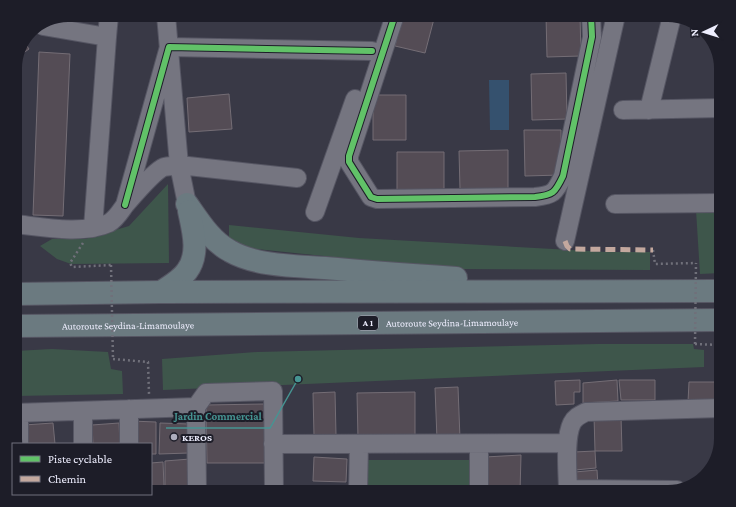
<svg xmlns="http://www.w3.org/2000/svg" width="736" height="507" font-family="'Crimson Pro',serif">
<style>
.green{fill:#3e564b}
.water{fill:#35516e}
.building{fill:#544c55;stroke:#746d75}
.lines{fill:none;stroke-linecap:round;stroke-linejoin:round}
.minor-casing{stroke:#565663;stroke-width:20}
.highway-casing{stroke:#565663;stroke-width:24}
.path{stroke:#70707a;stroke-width:2.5;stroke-dasharray:2 3;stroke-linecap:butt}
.minor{stroke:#757580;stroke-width:18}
.highway{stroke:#6b7a80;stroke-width:22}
.path-bridge{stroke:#70707a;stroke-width:2.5;stroke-dasharray:2 3;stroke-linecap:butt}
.quiet{stroke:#c3a89e;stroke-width:5;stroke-dasharray:10 5;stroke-linecap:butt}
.cycleway-casing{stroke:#1d1d28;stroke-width:8}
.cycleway{stroke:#61c268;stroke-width:6}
.poi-dot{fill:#aeaebd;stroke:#1d1d28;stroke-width:1.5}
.labels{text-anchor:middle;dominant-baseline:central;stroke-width:4;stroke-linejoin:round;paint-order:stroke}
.shield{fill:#1d1d28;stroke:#afafbd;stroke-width:1}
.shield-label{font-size:9px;font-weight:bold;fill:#ededfd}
.street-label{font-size:10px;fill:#ededfd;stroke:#1d1d28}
.poi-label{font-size:10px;font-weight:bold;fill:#ededfd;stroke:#1d1d28;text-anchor:start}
.leader{fill:none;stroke:#469492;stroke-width:1.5}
.callout-dot{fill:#469492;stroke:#1d1d28;stroke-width:1.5}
.callout-label{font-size:11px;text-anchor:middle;font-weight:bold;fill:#469492;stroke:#1d1d28;stroke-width:4;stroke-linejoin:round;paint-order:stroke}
</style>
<rect width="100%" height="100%" fill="#393946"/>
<path class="green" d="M168,184L169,263L71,264L57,259L40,246L52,239H85L129,226Z
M721,209V273L700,274L696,210Z
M229,225L359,238L607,252H650V270L461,269L352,259L229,246Z
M598,344H693L694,349L704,350V367L163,390L162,359L257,352Z
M52,349L108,352L111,369L122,371L123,394L15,396V351Z
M366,460H472V492H366Z"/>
<path class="water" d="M489,80H509V130H490Z"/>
<path class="building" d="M402,15H435L425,53L395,46Z
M481,15H534L533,17H481Z
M546,15H580L581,56L547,57Z
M25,43L29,49L19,56Z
M39,52L70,54L63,216L33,215Z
M566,73L567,119L532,120L531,74Z
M229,94L232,129L189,132L187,98Z
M373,95H406V140H373Z
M524,130H561V175L525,176Z
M508,150V189H460L459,151Z
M397,152H444V195L397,194Z
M15,160L21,161L18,213H15Z
M580,380V392H574V404L556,405L555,381Z
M617,380L618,401L583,403V383Z
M619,380H655V400H621Z
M689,382H721V403L688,402Z
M458,387L460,439H437L435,388Z
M335,392L336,435L314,436L313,393Z
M415,392V438L358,439L357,393Z
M264,404L265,463H207L206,405Z
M594,416H621L622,451H595Z
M718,416H721V439L719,444Z
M131,421L156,422V454H151V444H131Z
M53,423L55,444H25L24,425Z
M119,423L120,444H93L92,425Z
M160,423L189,424V453L159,454Z
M595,451L596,468L575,470L574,452Z
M521,455L520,492H482L485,457Z
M314,457L347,459L346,482L313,481Z
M190,459L191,486L165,487V461Z
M163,462L164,486L151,487V463Z
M597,470L598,486L576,488L575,472Z"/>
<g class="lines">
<defs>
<path id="minor" d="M166,15L179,165L187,204
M395,15L349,156V162L371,197L377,199L535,197C553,195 555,193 563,176L592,37L591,15
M43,26L107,37
M623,110L721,108
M649,110L672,16
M615,204L721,203
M125,205L169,47L372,51
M315,212L355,99
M15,224C42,227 83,235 109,223C116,219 120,212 125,205C133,196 154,171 164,167C169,166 175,166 179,165L297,178
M93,228L107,37L109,15
M565,241L616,15
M129,409V444
M83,411V444
M15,413L196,407
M19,413V444
M273,444L567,443
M479,444V492
M568,489L677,490
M197,492L196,407L206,393L273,391L274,492
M358,492L359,444
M568,492C568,474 564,439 572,423C575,417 580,415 586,412L721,408"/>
<g id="highway">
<path d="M187,204C199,221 211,241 230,251C256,266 295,266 325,268C369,272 412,275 456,278"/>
<path d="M161,292C170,286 181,280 187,271C200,254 193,230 189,211"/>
<path d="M15,294L161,292L721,291"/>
<path id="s1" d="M15,326L721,320"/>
</g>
</defs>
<use href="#minor" class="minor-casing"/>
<use href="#highway" class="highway-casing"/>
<path class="path" d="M83,243L70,263L72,267L111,265
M653,250L655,264L696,263
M695,344L721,345
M113,359L148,362L149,394"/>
<use href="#minor" class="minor"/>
<use href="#highway" class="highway"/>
<path class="path-bridge" d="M111,265L113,359
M695,344L696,263"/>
<path class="quiet" d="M565,241L567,246L570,249L653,250"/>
<defs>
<path id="cycleway" d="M395,15L349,156V162L371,197L377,199L535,197C553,195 555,193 563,176L592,37L591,15
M125,205L169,47L372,51"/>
</defs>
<use href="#cycleway" class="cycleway-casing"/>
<use href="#cycleway" class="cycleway"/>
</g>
<circle class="poi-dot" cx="174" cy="437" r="4"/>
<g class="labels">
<rect class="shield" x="358" y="316" width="20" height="14" rx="3"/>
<g class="shield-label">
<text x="368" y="323">A 1</text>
</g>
<g class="street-label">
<text stroke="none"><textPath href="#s1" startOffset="437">Autoroute Seydina-Limamoulaye</textPath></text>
<text stroke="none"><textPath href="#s1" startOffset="113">Autoroute Seydina-Limamoulaye</textPath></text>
</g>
<g class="poi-label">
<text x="182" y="437">KEROS</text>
</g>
</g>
<path d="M0 0H736V507H0ZM68 22H668A46 46 0 0 1 714 68V439A46 46 0 0 1 668 485H68A46 46 0 0 1 22 439V68A46 46 0 0 1 68 22Z" fill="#1d1d28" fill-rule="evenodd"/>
<path class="leader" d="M298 379L270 428H166"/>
<circle class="callout-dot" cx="298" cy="379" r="4"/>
<g class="callout-label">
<text x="218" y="420">Jardin Commercial</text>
</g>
<rect x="12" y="443" width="140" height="52" fill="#1d1d28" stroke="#70707d"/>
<rect x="20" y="456" width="20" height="6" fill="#61c268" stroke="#70707d"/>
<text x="48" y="463" font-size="12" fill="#ededfd">Piste cyclable</text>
<rect x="20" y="476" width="20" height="6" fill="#c3a89e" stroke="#70707d"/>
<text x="48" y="483" font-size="12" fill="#ededfd">Chemin</text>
<g transform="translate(704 32) rotate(266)" stroke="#1d1d28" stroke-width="3" paint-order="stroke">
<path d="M0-3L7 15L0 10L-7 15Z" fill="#ededfd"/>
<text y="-6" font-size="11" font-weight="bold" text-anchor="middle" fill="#ededfd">N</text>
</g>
</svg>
